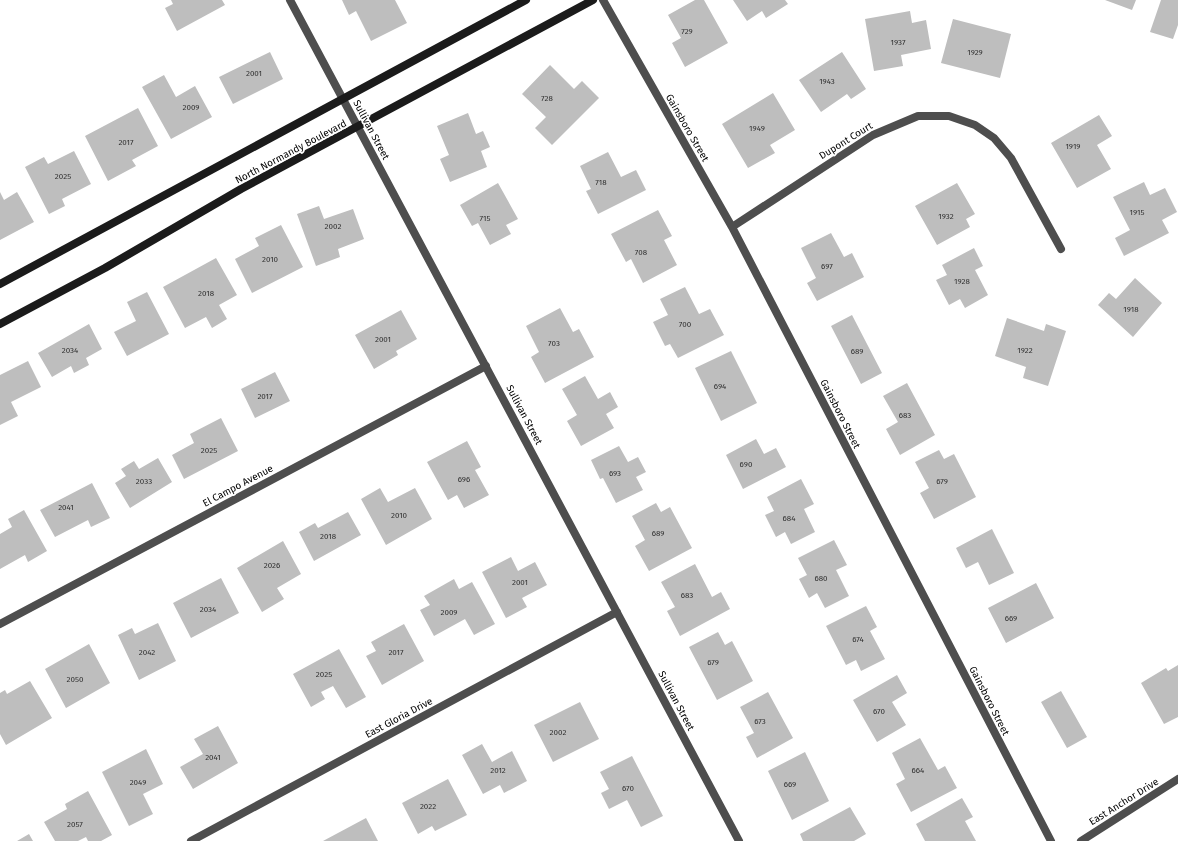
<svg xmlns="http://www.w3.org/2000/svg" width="1178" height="841" font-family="'Fira Sans',sans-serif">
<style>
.building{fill:#bebebe}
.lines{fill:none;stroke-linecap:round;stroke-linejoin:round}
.street{stroke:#4e4e4e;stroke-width:8}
.secondary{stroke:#1b1b1b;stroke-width:8}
.labels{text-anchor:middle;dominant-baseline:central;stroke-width:3.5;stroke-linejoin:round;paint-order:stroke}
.number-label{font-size:8px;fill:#303030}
.street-label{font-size:10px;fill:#000;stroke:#fff}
</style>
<rect width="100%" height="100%" fill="#fff"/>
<path class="building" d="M171,0H222L225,5L177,31L165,8L173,4Z
M342,0H395L407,23L371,41L356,11L349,15Z
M695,0H704L728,43L685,67L672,43L681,38L668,15Z
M733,0H785L788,4L766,18L762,11L747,21Z
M1105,0H1136L1132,10Z
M1161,0H1178V25L1173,39L1150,32Z
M910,11L912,23L926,20L931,49L901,55L903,66L874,71L865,19Z
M953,19L1011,34L1000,78L941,63Z
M270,52L283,79L233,104L219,77Z
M842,52L866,89L851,99L847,94L821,112L799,80Z
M550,65L574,89L582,81L599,98L552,145L535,128L546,117L522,94Z
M164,75L176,97L195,86L212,117L171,139L142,87Z
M773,93L795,130L770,145L775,153L748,168L722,124Z
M138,108L158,146L132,160L136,166L108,181L85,136Z
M468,113L476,134L483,131L490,147L481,151L487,167L450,182L440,159L449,155L437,126Z
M1099,115L1112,136L1097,145L1111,169L1077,188L1051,143Z
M74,151L91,184L62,199L65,206L49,214L25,167L44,157L48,164Z
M608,152L621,177L636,170L646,190L598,214L586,191L591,189L580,166Z
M1144,182L1150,195L1165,188L1177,212L1162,220L1169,233L1124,256L1115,238L1130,230L1113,197Z
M498,183L518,219L506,225L511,234L490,245L478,223L472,226L460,205Z
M957,183L975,214L966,219L970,227L937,245L915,206Z
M0,192L4,200L17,192L34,222L0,240Z
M319,206L324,219L353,209L364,239L338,249L340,257L316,266L297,214Z
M658,210L672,236L664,240L677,265L643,283L631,259L626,262L611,234Z
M281,225L303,267L252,293L235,259L259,246L255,238Z
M831,233L844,257L852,253L864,277L817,301L807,283L816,278L801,248Z
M974,248L983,266L975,270L988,295L965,308L960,299L949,305L936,280L947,275L942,265Z
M216,258L237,295L219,305L227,319L212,328L206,317L185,328L163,287Z
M1135,278L1162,303L1133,337L1098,305L1109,293L1116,299Z
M685,287L699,314L710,309L724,335L678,358L670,344L665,346L653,322L668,315L660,299Z
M147,292L169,334L127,356L114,332L136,321L127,302Z
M560,308L573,332L579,329L594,357L545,383L531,357L539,352L526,326Z
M401,310L417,339L396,351L398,355L374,369L355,335Z
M852,315L882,373L861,384L831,326Z
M1007,318L1044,331L1046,324L1066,331L1048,386L1023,378L1026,367L995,356Z
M89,324L102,349L86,358L89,365L74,373L71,366L52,377L38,353Z
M731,351L757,403L721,421L695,368Z
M28,361L41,387L11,402L18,416L0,425V375Z
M275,372L290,401L255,418L241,389Z
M585,376L598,399L610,392L618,407L606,414L614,428L581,446L567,421L577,415L562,389Z
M907,383L935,435L900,455L886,429L898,422L883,396Z
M221,418L238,451L184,479L172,455L194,443L190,434Z
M756,439L764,454L776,448L786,467L743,489L726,455Z
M467,441L481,467L475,470L489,495L464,508L457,495L448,500L427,462Z
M619,446L628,462L638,457L646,472L636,477L643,490L616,503L603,478L600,479L591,460Z
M939,450L944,459L954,454L976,497L934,519L920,493L929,488L915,462Z
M158,458L172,482L130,508L115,483L126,476L121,469L134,461L139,469Z
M801,479L814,504L804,509L815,532L791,544L785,532L776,537L765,515L774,511L767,497Z
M92,483L110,518L91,527L88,520L55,537L40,510Z
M380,488L388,502L415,488L432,519L386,545L361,499Z
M656,503L661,512L670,507L692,548L649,571L635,546L645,540L632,516Z
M24,510L47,551L28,562L25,555L0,569V534L12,527L8,519Z
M348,512L361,535L314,561L299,532L315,523L318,528Z
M992,529L1014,573L989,585L978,562L966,568L956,548Z
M834,540L847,565L836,570L849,596L825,608L817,593L809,598L799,579L807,575L798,558Z
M283,541L301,574L277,588L284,599L262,612L237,568Z
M511,557L518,571L535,562L547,585L522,598L527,607L506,618L482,572Z
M695,564L712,597L721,592L730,609L680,636L667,611L675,607L661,582Z
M221,578L239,613L191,638L173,603Z
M454,579L459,589L472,582L495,624L474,635L465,619L434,636L420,610L430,605L424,596Z
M1036,583L1054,618L1006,643L988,608Z
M866,606L877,627L870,631L885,659L861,671L856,660L846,665L826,626Z
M158,623L176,661L139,680L118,635L132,628L135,634Z
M404,624L424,661L382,685L366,656L376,651L371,642Z
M718,632L725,645L732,641L753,681L717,700L689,647Z
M89,644L110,683L66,708L45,669Z
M339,649L366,697L346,708L333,686L321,692L325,699L311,707L293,674Z
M1178,665V717L1164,724L1141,683L1166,668L1168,671Z
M897,675L907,693L892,702L906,725L877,742L853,700Z
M30,681L52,718L6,745L0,734V693L5,690L7,694Z
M1061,691L1087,737L1067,748L1041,702Z
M768,692L793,738L757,758L746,737L754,733L740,707Z
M580,702L599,739L553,762L534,725Z
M218,726L238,763L193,789L180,767L203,754L194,739Z
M920,738L938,770L945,766L957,788L911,812L896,784L905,779L892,753Z
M482,744L492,762L512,751L527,781L504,793L500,785L483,794L462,755Z
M146,749L163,784L143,794L153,814L129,826L102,772Z
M805,752L829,801L792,820L768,771Z
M632,756L663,816L641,827L627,800L609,809L601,793L609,789L600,772Z
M448,779L467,815L435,831L432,826L418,834L402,803Z
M88,791L112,835L101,841H88L86,837L78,841H55L44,822L67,809L65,804Z
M962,798L973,817L965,821L976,841H925L916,824Z
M850,807L866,834L854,841H803L800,834Z
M366,818L378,841H323Z
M29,834L33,841H17Z"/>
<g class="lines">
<path class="street" d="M290,0L739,841
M603,0L732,227L1051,841
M732,227L873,135L918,116H949L975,125L994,138L1011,158L1061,249
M0,624L486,366
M191,841L617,612
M1081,841L1178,779"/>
<path class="secondary" d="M0,284L526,0
M0,324L105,268L241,189L593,0"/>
</g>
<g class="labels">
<g class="number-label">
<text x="687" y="31">729</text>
<text x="898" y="42">1937</text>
<text x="975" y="52">1929</text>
<text x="254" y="73">2001</text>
<text x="827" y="81">1943</text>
<text x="547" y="98">728</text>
<text x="191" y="107">2009</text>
<text x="757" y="128">1949</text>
<text x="126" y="142">2017</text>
<text x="1073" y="146">1919</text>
<text x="63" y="176">2025</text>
<text x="601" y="182">718</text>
<text x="1137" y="212">1915</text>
<text x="946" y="216">1932</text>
<text x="485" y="218">715</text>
<text x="333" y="226">2002</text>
<text x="641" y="252">708</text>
<text x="270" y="259">2010</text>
<text x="827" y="266">697</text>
<text x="962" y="281">1928</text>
<text x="206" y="293">2018</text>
<text x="1131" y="309">1918</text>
<text x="685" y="324">700</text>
<text x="383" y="339">2001</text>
<text x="554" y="343">703</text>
<text x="70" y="350">2034</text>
<text x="1025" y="350">1922</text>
<text x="857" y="351">689</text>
<text x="720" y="386">694</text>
<text x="265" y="396">2017</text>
<text x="905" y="415">683</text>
<text x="209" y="450">2025</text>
<text x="746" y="464">690</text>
<text x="615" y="473">693</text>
<text x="464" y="479">696</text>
<text x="144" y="481">2033</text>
<text x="942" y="481">679</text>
<text x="66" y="507">2041</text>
<text x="399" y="515">2010</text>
<text x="789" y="518">684</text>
<text x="658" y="533">689</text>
<text x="328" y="536">2018</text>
<text x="272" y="565">2026</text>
<text x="821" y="578">680</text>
<text x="520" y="582">2001</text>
<text x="687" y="595">683</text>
<text x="208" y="609">2034</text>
<text x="449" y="612">2009</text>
<text x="1011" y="618">669</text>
<text x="858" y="639">674</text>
<text x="147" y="652">2042</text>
<text x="396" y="652">2017</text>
<text x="713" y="662">679</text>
<text x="324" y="674">2025</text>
<text x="75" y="679">2050</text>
<text x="879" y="711">670</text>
<text x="760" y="721">673</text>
<text x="558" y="732">2002</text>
<text x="213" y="757">2041</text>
<text x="498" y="770">2012</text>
<text x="918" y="770">664</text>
<text x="138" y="782">2049</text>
<text x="790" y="784">669</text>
<text x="628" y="788">670</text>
<text x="428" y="806">2022</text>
<text x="75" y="824">2057</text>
</g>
<g class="street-label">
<text transform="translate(687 128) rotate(60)">Gainsboro Street</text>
<text transform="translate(371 130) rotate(62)">Sullivan Street</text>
<text transform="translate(846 141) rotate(-32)">Dupont Court</text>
<text transform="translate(291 152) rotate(-28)">North Normandy Boulevard</text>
<text transform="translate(840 414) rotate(63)">Gainsboro Street</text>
<text transform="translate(524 415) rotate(62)">Sullivan Street</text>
<text transform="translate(238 486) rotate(-28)">El Campo Avenue</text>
<text transform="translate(676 701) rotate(62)">Sullivan Street</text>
<text transform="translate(989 701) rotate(63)">Gainsboro Street</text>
<text transform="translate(399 718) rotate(-28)">East Gloria Drive</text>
<text transform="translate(1124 802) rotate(-32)">East Anchor Drive</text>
</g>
</g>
</svg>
